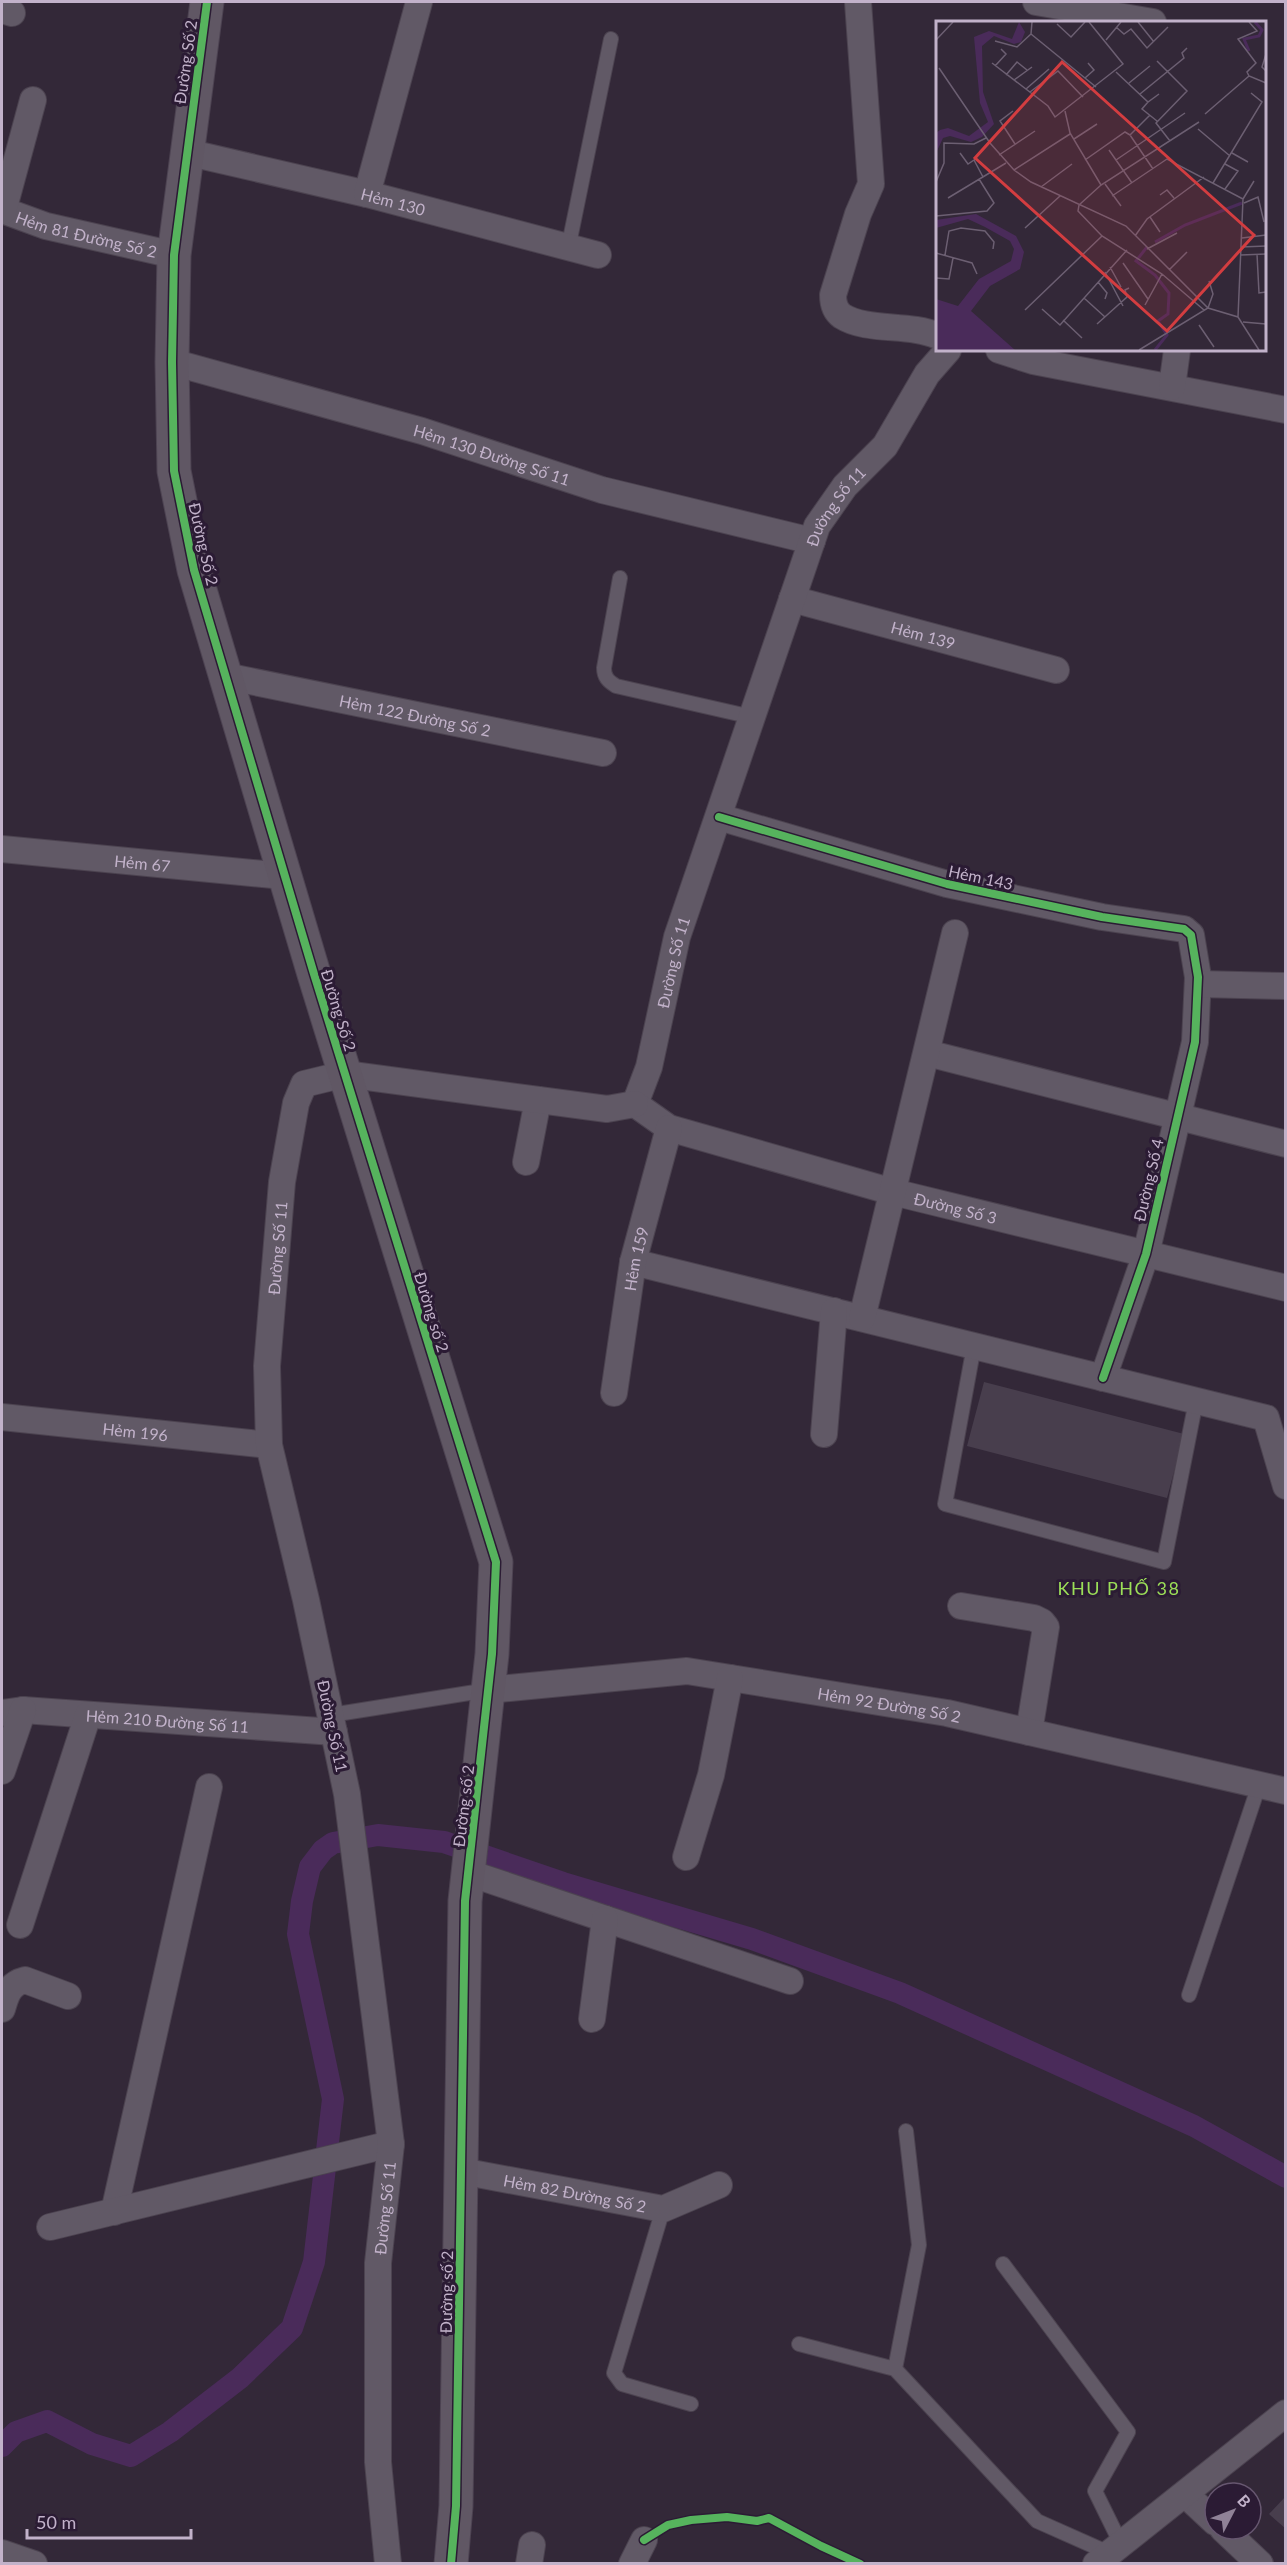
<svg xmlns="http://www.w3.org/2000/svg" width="1287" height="2565" font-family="Lato,sans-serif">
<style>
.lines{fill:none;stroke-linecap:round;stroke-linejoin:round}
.canal{stroke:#4a2b5a;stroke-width:22}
.building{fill:#483e4d}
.lane-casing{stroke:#4c4350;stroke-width:16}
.street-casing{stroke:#4c4350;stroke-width:28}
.secondary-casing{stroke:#4d4352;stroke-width:35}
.lane{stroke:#615966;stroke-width:14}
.street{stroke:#615966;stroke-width:26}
.secondary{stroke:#605764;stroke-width:33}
.cycleway-casing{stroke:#2b1b34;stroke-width:11}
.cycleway{stroke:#56b35d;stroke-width:8}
.labels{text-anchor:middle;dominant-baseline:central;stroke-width:6;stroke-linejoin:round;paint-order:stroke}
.street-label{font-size:16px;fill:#c2b2ca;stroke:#2b1b34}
.neighbourhood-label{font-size:18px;letter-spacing:1.5px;fill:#9bde58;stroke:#2b1b34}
.inset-river{fill:none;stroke:#4a2b5a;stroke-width:3}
.inset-road{fill:none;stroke:#6c5f72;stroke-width:1.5}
.view{fill:#d33d40;fill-opacity:0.15;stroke:#d33d40;stroke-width:3}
.inset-edge{fill:none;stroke:#c2b2ca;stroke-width:3}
</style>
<rect width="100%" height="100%" fill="#332838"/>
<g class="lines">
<path class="canal" d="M2,2446L16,2432L47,2421L92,2444L131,2456L170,2432L240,2378L292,2328L314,2262L333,2099L298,1934L302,1901L310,1867L323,1850L333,1843L378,1835L444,1842L563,1883L752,1939L900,1993L1194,2126L1286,2177"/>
</g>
<path class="building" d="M984,1382L1184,1434L1167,1498L967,1446Z
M1286,2496V2529L1269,2514Z"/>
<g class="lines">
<defs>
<path id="lane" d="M568,249L611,39
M620,578L604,668C604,677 608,681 616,686L752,717
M974,1346L945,1504L1164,1562L1196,1401
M331,1715L488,1690
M1189,1995L1259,1785
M906,2131L919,2245L895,2369L1037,2521L1109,2553
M663,2209L614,2373L622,2384L691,2404
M1003,2264L1128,2432L1095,2491L1121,2544
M799,2344L895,2369"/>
<g id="street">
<path d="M858,2L871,184L858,214L833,295C833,303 835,311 842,316C867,332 909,323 938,336"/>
<path d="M1036,2L1153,22"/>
<path d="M2,10L12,13"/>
<path id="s1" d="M186,152L367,194L598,255"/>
<path d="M367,194L419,2"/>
<path id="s2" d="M2,210L46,226L174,255"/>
<path d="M3,211L33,100"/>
<path d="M999,350L1033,361L1286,410"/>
<path id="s3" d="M172,362L422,431L602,490L812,541"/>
<path d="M1172,387L1177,350"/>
<path id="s4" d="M792,599L1056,670"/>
<path id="s5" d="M225,676L603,753"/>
<path d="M719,817L947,884L1102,917L1184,929L1191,935L1198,977L1195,1042L1146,1254L1103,1378"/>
<path id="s6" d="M2,849L284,876"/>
<path d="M1198,984L1286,986"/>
<path d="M927,1053L1286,1144"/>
<path id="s7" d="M635,1104L649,1067L677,937L817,526L845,486L885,446L927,374L948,350"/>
<path id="s8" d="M635,1104L669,1128L893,1192L1286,1288"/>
<path d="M526,1162L538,1100"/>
<path d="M633,1262L1266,1418L1286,1486"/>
<path d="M862,1318L955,933"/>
<path id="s9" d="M614,1393L633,1262L669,1128"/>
<path id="s10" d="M2,1417L269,1445"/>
<path d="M824,1434L834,1311"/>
<path d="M961,1606L1034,1618L1042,1622L1046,1627L1029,1732"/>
<path id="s11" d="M488,1690L687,1671L947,1713L1286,1791"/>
<path id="s12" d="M2,1713L23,1710L334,1732"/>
<path d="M2,1771L23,1710"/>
<path d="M686,1857L711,1775L730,1678"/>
<path d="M469,1873L790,1981"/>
<path d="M20,1925L88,1715"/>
<path d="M2,2009C6,1995 9,1984 25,1980L68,1996"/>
<path d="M592,2019L605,1919"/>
<path id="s13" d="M461,2171L663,2209L719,2185"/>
<path d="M114,2212L209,1787"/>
<path d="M50,2227L391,2144"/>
<path d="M1185,2494L1215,2522"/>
<path d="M1223,2529L1260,2564"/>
<path d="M2,2553L34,2564"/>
<path id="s14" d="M388,2564L378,2462V2263L391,2144L347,1794L306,1600L269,1445L267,1366L282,1182L296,1103L304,1084L345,1074L607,1109L635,1104"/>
<path d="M529,2564L532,2545"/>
<path d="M632,2564L644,2540"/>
<path d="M1096,2564L1286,2413"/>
</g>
<path id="secondary" d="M207,2L174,255L172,362L174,471L194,570L314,974L496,1562L492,1654L465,1901L456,2506L451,2564"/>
</defs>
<use href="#lane" class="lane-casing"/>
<use href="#street" class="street-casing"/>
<use href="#secondary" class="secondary-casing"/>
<use href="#lane" class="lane"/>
<use href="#street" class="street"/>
<use href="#secondary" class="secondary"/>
<defs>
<path id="cycleway" d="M207,2L174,255L172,362L174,471L194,570L314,974L496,1562L492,1654L465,1901L456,2506L451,2564
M719,817L947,884L1102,917L1184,929L1191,935L1198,977L1195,1042L1146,1254L1103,1378
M644,2540L668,2525L691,2520L727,2517L757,2521L769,2518L821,2546L860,2564"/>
</defs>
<use href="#cycleway" class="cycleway-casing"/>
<use href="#cycleway" class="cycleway"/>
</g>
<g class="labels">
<g class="street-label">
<text transform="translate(185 62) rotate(-82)">Đường Số 2</text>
<text stroke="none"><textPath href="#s1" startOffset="213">Hẻm 130</textPath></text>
<text stroke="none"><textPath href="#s2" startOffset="88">Hẻm 81 Đường Số 2</textPath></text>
<text stroke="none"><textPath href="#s3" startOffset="333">Hẻm 130 Đường Số 11</textPath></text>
<text stroke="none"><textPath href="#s7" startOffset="633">Đường Số 11</textPath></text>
<text transform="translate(204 544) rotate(77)">Đường Số 2</text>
<text stroke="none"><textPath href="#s4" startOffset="136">Hẻm 139</textPath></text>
<text stroke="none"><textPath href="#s5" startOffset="194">Hẻm 122 Đường Số 2</textPath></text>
<text stroke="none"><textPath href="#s6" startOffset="141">Hẻm 67</textPath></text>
<text transform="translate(981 877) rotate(12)">Hẻm 143</text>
<text stroke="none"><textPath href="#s7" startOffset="147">Đường Số 11</textPath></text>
<text transform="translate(339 1010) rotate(73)">Đường Số 2</text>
<text transform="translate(1148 1180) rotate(-77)">Đường Số 4</text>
<text stroke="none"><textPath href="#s8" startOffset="339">Đường Số 3</textPath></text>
<text stroke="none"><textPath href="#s14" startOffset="1329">Đường Số 11</textPath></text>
<text stroke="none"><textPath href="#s9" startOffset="136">Hẻm 159</textPath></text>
<text transform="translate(432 1312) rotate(73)">Đường số 2</text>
<text stroke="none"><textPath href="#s10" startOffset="134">Hẻm 196</textPath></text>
<text stroke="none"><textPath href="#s11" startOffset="405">Hẻm 92 Đường Số 2</textPath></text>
<text stroke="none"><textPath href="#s12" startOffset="166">Hẻm 210 Đường Số 11</textPath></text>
<text transform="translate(333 1726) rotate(78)">Đường Số 11</text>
<text transform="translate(463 1806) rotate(-83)">Đường số 2</text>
<text stroke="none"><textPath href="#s13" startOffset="116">Hẻm 82 Đường Số 2</textPath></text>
<text stroke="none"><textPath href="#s14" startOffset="357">Đường Số 11</textPath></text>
<text transform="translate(446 2292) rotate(-89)">Đường số 2</text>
</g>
<g class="neighbourhood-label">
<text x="1119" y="1588">KHU PHỐ 38</text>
</g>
</g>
<g transform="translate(936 21)">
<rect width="330" height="330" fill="#332838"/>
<path d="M83,1L89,11L85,21L78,23L58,15L46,25L47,71L58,103L46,116L35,121L14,115L7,117L0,132V112L4,109L12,107L33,115L52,101L44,82L38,16L53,10L76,18ZM40,193L80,215L88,231L84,248L54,265L35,290L79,329H0V278L22,285L43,258L75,240L78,228L74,220L49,206L32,198L0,207V199Z" fill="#4a2b5a"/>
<path class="inset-river" d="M313,30L308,18L323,15L326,9L319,1M219,221L249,204L306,182M211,226L200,240L219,254L233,272L232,293L222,300L231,314L219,329"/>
<path class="inset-road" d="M202,1L218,21M313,1L321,10L302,18L320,42L311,51L313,55L330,62M121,3L135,16L149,1M180,6L188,13L195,8L211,27L232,6M95,13L160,66M0,19L17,1M170,19L185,1M59,20L81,26L95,13L96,1M330,33L326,46L330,50M221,40L251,70L220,102L234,120M56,42L112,85L119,96L187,43L153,1M59,45L70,33L65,28M3,47L54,122L78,149L95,161L190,205L272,287L302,296L323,329M180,51L212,81L223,73M70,54L81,41L91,49M149,57L158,49L152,42M78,59L96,46M193,62L214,45M90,68L113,48M94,71L122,50L147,76M204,73L248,37L246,32L251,27M212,81L206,88L221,100M77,90L64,100L79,123M129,90L134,112L165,164M269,93L313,55M262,108L294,135M194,114L217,148M194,114L214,94M138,118L161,103M173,129L196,162M24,132L32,143L41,137M296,132L312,141M63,134L99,110M38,139L47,156M149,139L189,111L194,114M180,139L249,92M78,149L134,113M0,161L8,142V122L38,123L50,117M277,162L326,81L315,72M169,163L185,185M105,166L136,143M289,168L302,150L289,143M224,174L231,169L238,177M176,175L231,138L307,178L302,296M12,177L70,142M307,178L318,160M308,182L322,176L328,201M143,184L142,190L166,215L226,253L268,289M143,184L165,164L263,101M0,195L51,190L58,182L43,158M214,196L224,211M89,207L124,175M199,215L211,198L268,156M306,217L330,214M305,226L330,225M211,228L241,212M0,232L36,242L41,253M321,233L323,272L330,271M9,234L13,210L25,207L49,210L58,221L57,228M305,234L330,233M187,242L212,278M174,246L185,266M233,249L251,231M169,251L187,285M0,257L13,258L17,237M162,261L171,272L169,278M148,277L169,296M209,284L226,253M106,288L124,304L191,229M89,289L166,215M127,299L146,317M307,301L330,303M161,303L191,276L189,269L193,267M263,304L278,326M203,329L272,287L277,273L273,260"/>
<path class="view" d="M126,41L318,214L231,310L39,137Z"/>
<rect width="330" height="330" class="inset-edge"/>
</g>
<rect width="1287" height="2565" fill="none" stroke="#c2b2ca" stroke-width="6"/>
<g transform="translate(1233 2511) rotate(48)"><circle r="28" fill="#2b1b34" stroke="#675770" stroke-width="1.5"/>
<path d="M0-4.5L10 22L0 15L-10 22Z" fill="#908297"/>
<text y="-9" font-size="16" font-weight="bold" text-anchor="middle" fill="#c2b2ca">B</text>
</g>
<path d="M27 2529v9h164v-9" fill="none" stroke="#c2b2ca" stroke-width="3"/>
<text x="36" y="2529" font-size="18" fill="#c2b2ca" stroke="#2b1b34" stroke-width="4.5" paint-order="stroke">50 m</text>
</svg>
